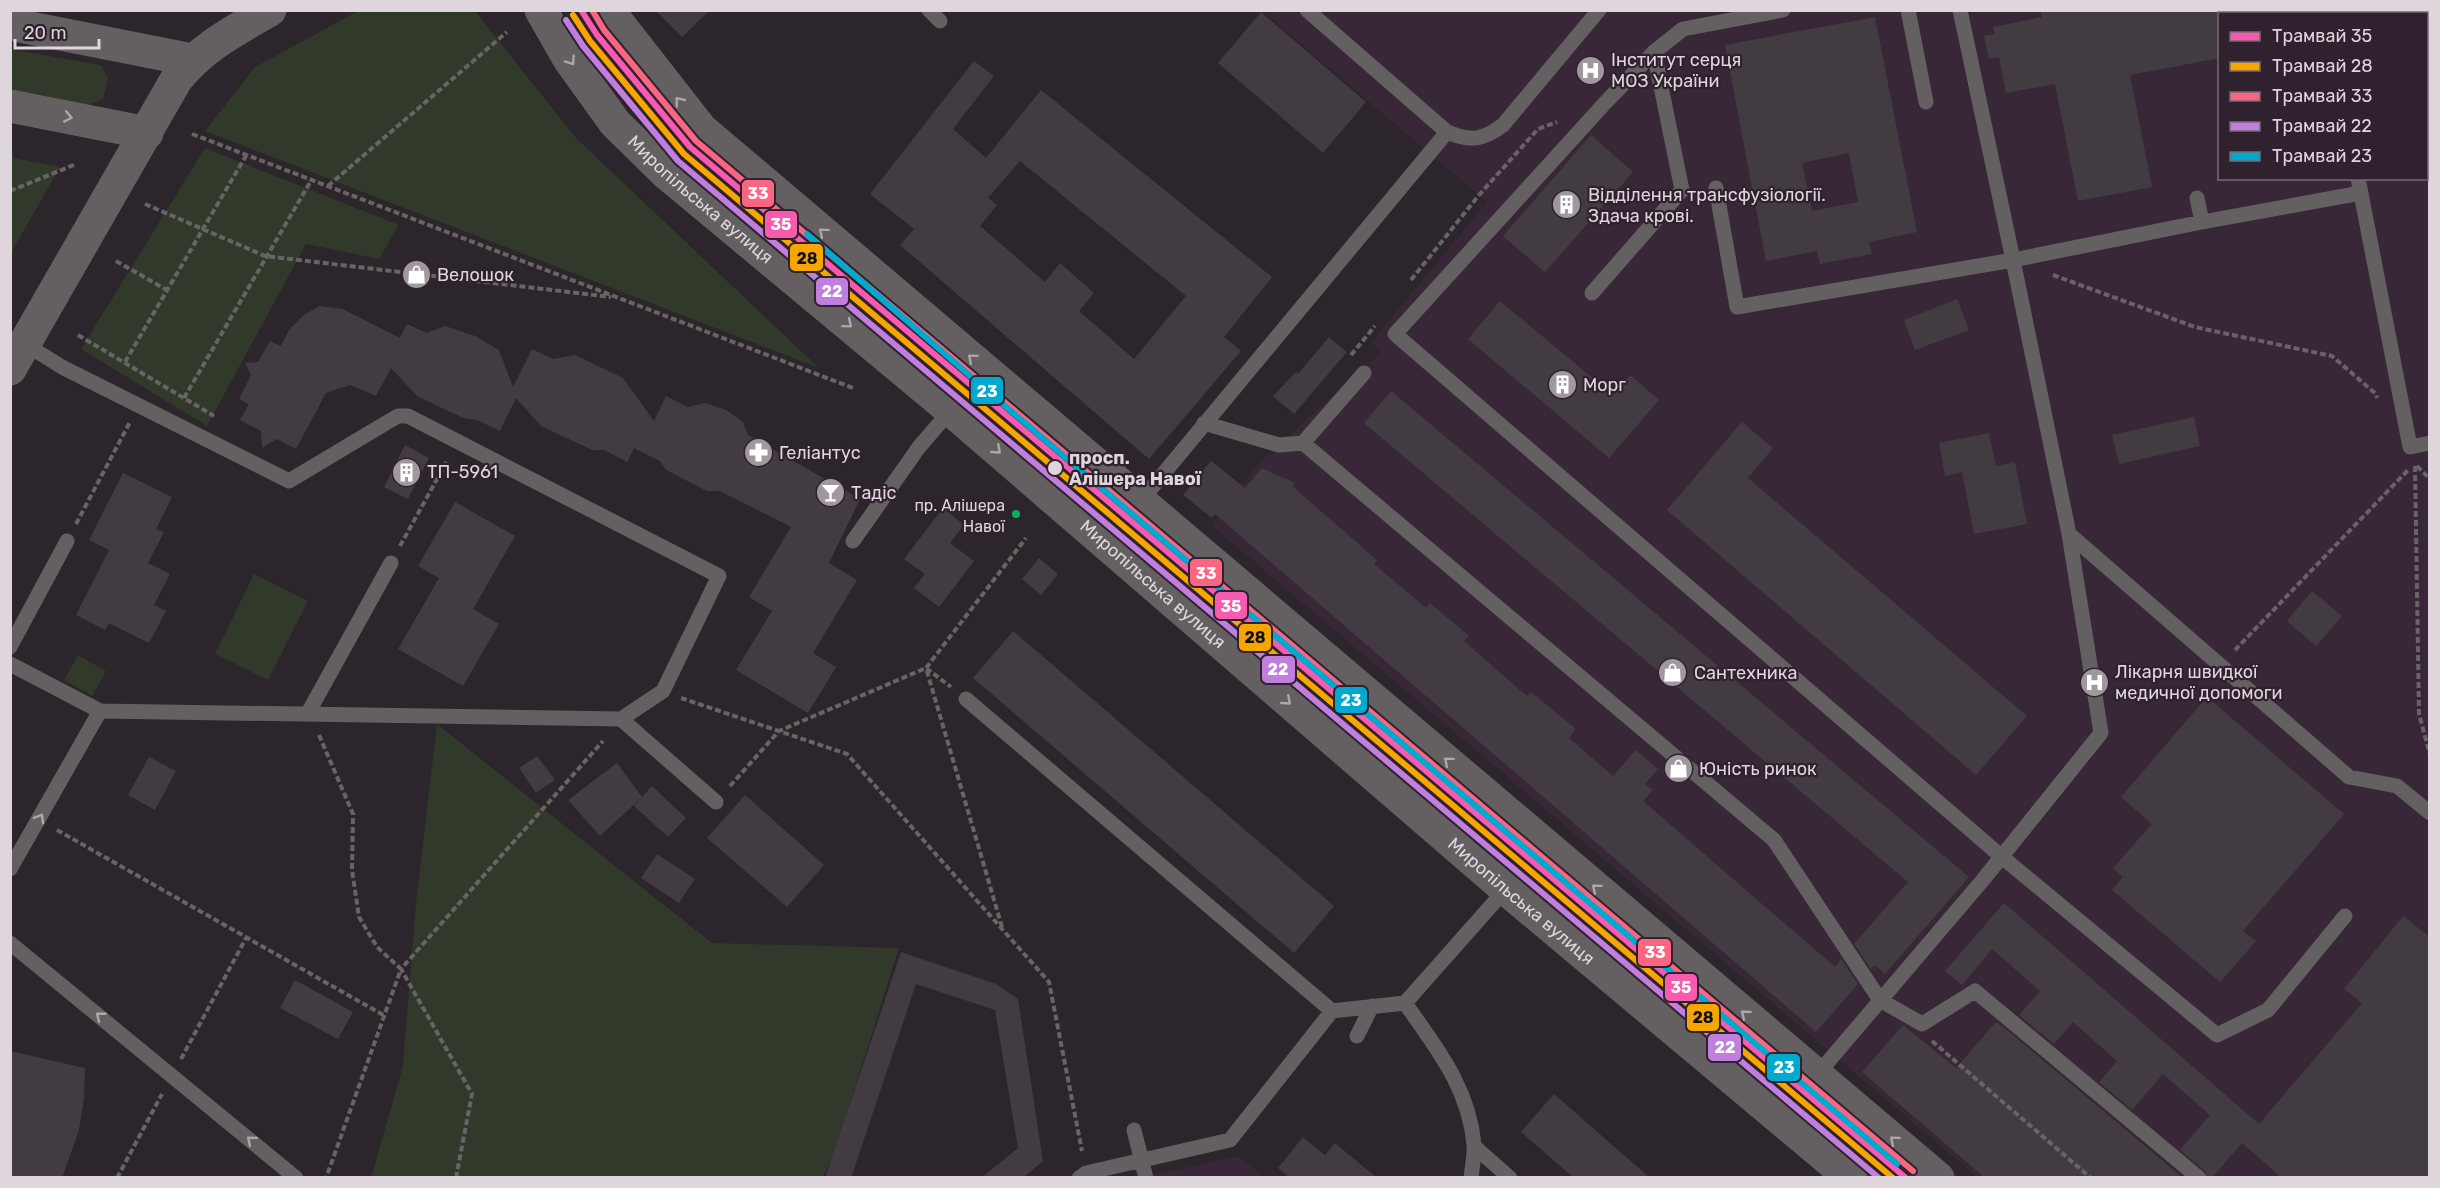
<svg xmlns="http://www.w3.org/2000/svg" width="2440" height="1188" font-family="Rubik,sans-serif">
<style>
.built{fill:#382737;fill-rule:evenodd}
.green{fill:#31392a}
.building{fill:#433b42;fill-rule:evenodd}
.lines{fill:none;stroke-linecap:round;stroke-linejoin:round}
.path{stroke:#686466;stroke-width:4;stroke-dasharray:6 3;stroke-linecap:butt}
.service{stroke:#645f60;stroke-width:15}
.tertiary{stroke:#645f60;stroke-width:33}
.tram-1-casing{stroke:#2f222e;stroke-width:10}
.tram-2-casing{stroke:#2f222e;stroke-width:10}
.tram-3-casing{stroke:#2f222e;stroke-width:10}
.tram-4-casing{stroke:#2f222e;stroke-width:10}
.tram-5-casing{stroke:#2f222e;stroke-width:10}
.tram-1{stroke:#f75aaf;stroke-width:6}
.tram-2{stroke:#f7a600;stroke-width:6}
.tram-3{stroke:#fa6682;stroke-width:6}
.tram-4{stroke:#c07fdc;stroke-width:6}
.tram-5{stroke:#00a9ce;stroke-width:6}
.oneway{stroke:#ada6ab}
.stop-dot{fill:#ded5dd;stroke:#2f222e;stroke-width:2}
.bus-dot{fill:#0daf5c;stroke:#2f222e;stroke-width:2}
.labels{text-anchor:middle;dominant-baseline:central;stroke-width:4.5;stroke-linejoin:round;paint-order:stroke}
.bus-label{font-size:16px;fill:#ded5dd;stroke:#2f222e;text-anchor:end}
.poi-label{font-size:18px;fill:#ded5dd;stroke:#2f222e;text-anchor:start}
.street-label{font-size:18px;fill:#ded5dd;stroke:#2f222e}
.stop-label{font-size:18px;font-weight:bold;fill:#ded5dd;stroke:#2f222e;text-anchor:start}
.line-badge{stroke:#2f222e;stroke-width:2}
.badge-label{font-size:16px;text-anchor:middle;font-weight:bold;fill:#fff}
.pale-badge-label{font-size:16px;text-anchor:middle;font-weight:bold;fill:#111}
</style>
<rect width="100%" height="100%" fill="#2c252b"/>
<path class="built" d="M1262,11H2429V1177H1977L1211,525L1260,462L1381,352L1371,342L1487,202ZM2220,14H2426V178H2220Z
M1238,1156L1264,1177L1138,1178Z"/>
<path class="green" d="M360,10L475,11L576,138L819,368L205,131L255,67Z
M10,49L101,65L108,78L103,99L85,107L11,94Z
M11,147L14,158L60,167L11,253Z
M205,148L399,225L379,259L306,244L207,426L81,349Z
M254,574L308,601L268,680L215,654Z
M78,655L106,671L92,696L64,680Z
M437,724L712,943L899,948L834,1154L823,1177L371,1178L403,1066L416,903Z"/>
<path class="building" d="M655,10H710L682,37Z
M2040,10H2220V58L2130,75L2152,187L2078,201L2055,84L2006,93L1999,57L1989,59L1984,36L1995,34L1993,27L2042,17Z
M1261,12L1366,102L1323,153L1218,63Z
M1875,17L1917,232L1869,242L1872,254L1820,264L1817,251L1766,261L1725,45ZM1849,153L1858,202L1812,211L1802,163Z
M974,61L994,76L953,129L986,158L1041,90L1272,277L1224,337L1241,351L1149,459L900,245L914,229L870,194ZM1020,161L1186,296L1134,359L1079,311L1094,293L1060,263L1045,282L980,226L997,205L988,198Z
M1591,135L1633,172L1545,272L1503,236Z
M1957,299L1969,330L1915,350L1904,320Z
M1500,301L1613,395L1630,375L1659,400L1609,458L1468,339Z
M320,306L343,309L400,338L407,324L427,333L445,326L475,336L499,350L513,387L532,349L553,359L575,355L623,378L654,421L666,396L688,407L705,403L726,410L743,422L748,435L860,499L829,563L857,580L813,653L836,667L808,713L736,670L772,611L749,597L791,527L720,491H707L666,470L660,461L634,448L627,462L604,450H592L541,426L516,398L500,431L477,420L463,418L417,396L391,368L376,396L350,385L326,393L296,449L277,439L262,448L261,431L240,420L249,404L239,399L251,375L245,363L258,362L270,341L281,346L289,330L304,315Z
M1329,337L1347,352L1294,414L1273,396L1296,372L1298,374Z
M1391,391L1969,877L1885,974L1875,965L1871,969L1854,944L1908,882L1364,423Z
M2194,417L2200,446L2119,464L2112,435Z
M1742,422L1773,448L1748,478L2027,716L1976,775L1667,510Z
M1989,433L1996,466L2015,462L2027,524L1974,534L1962,472L1945,476L1939,443Z
M405,445L429,458L408,499L384,487Z
M1211,461L1245,488L1262,468L1295,483L1292,486L1377,560L1374,564L1426,608L1430,603L1469,636L1464,641L1527,696L1531,692L1576,729L1569,738L1613,776L1636,750L1658,769L1645,784L1653,790L1643,801L1835,967L1841,959L1858,984L1816,1032L1215,514L1212,518L1183,495Z
M123,473L172,497L156,529L164,532L148,563L170,574L154,605L166,611L149,643L109,623L105,630L76,615L109,550L89,540Z
M455,502L515,536L473,609L499,624L463,686L398,649L439,578L418,566Z
M943,508L964,525L950,543L974,561L939,607L914,588L925,574L904,559Z
M1039,558L1058,574L1041,595L1022,579Z
M2312,591L2342,616L2316,646L2287,621Z
M1013,631L1334,906L1294,953L973,678Z
M2207,697L2344,814L2243,931L2256,941L2220,982L2112,890L2123,877L2113,868L2152,824L2121,797Z
M537,756L555,780L536,793L519,768Z
M149,757L176,771L155,810L128,795Z
M617,763L642,797L652,786L686,818L668,837L634,806L641,798L600,836L568,800Z
M745,795L824,865L787,907L707,838Z
M657,854L695,879L679,903L641,878Z
M2004,903L2259,1124L2362,1003L2344,989L2403,916L2430,937V1178H2282L2242,1143L2212,1178H2208L2205,1171L2180,1150L2210,1115L2163,1074L2132,1110L2099,1082L2117,1061L2073,1022L2054,1044L2019,1015L2040,991L1992,949L1962,985L1945,971Z
M901,952L996,984L1018,999L1043,1161L1023,1178H981L1018,1148L995,1010L916,984L851,1178H825Z
M295,980L353,1012L338,1039L280,1008Z
M1996,1022L2007,1030L2183,1178H1985L1862,1072L1903,1025L1956,1068Z
M10,1051L85,1068L84,1098L79,1130L62,1178H10Z
M1554,1094L1650,1178H1574L1521,1132Z
M1303,1137L1325,1155L1335,1143L1377,1178H1290L1278,1168Z"/>
<g class="lines">
<path class="path" d="M192,134L853,388
M328,186L507,32
M10,191L76,164
M145,204L265,256L611,297
M116,261L167,290
M2053,275L2195,327L2332,356L2376,394L2377,398
M1411,280L1479,195L1538,129L1557,122
M78,335L214,416
M1351,355L1375,326
M125,362L247,154
M184,398L312,179
M2415,466L2419,714L2430,755
M2417,466L2430,479
M76,524L130,422
M400,546L447,461
M2235,650L2409,469
M681,698L847,754L1049,982L1082,1151
M319,735L353,814L352,870L359,917L377,947L401,969L326,1178
M730,786L779,731L926,668L951,687
M57,830L385,1016
M1002,927L926,668L1026,538
M1932,1041L2091,1178
M181,1059L246,938
M117,1178L162,1094
M456,1178L472,1094L401,969L603,741"/>
<path class="service" d="M929,10L940,21
M1307,10L1447,132C1471,142 1483,140 1503,125L1599,10
M1783,10L1683,29L1654,52L1605,103L1395,334L2002,857L2217,1035L2268,1010L2345,916
M1908,10L1926,102
M2358,178L2410,447L2430,443
M1716,188L1737,307L2013,260L2202,222L2361,193
M2197,198L2202,222
M1592,293L1682,190L1654,52
M1204,423L1279,445L1303,443L1364,373
M1303,443L1774,840L1880,1000L1922,1024L1975,991L2199,1178
M2069,534L2349,777L2397,786L2430,813
M853,541L919,447L951,410
M1105,544L1447,132
M10,647L67,541
M10,664L100,711L621,719L663,691L719,576L408,416H398L391,420L289,481L62,367L25,344
M966,699L1332,1011
M308,713L391,563
M621,719L716,802
M10,869L100,711
M10,943L296,1178
M1405,1003C1436,1048 1469,1087 1474,1145C1475,1155 1472,1167 1471,1178
M1357,1036L1372,1006
M1781,1117L1982,881L2101,733L2069,534L2013,260L1960,10
M1134,1130L1146,1178
M1475,1147L1510,1178
M1079,1178L1086,1173L1230,1140L1332,1011L1405,1003L1506,889"/>
<g class="tertiary">
<path id="s1" d="M541,10L569,59L615,123L666,173L951,410L1506,889L1851,1178"/>
<path d="M608,10L701,129L1938,1178"/>
<path d="M10,24L192,60"/>
<path d="M10,106L147,133"/>
<path d="M10,369L176,80C202,47 234,31 270,10"/>
</g>
<defs>
<path id="tram-1" d="M581,10L597,35L690,147L1906,1178"/>
<path id="tram-2" d="M573,15L590,41L684,154L1893,1178"/>
<path id="tram-3" d="M592,10L604,30L696,141L1913,1171"/>
<path id="tram-4" d="M566,20L583,46L678,161L1879,1178"/>
<path id="tram-5" d="M807,234L992,395L1897,1164"/>
</defs>
<use href="#tram-1" class="tram-1-casing"/>
<use href="#tram-2" class="tram-2-casing"/>
<use href="#tram-3" class="tram-3-casing"/>
<use href="#tram-4" class="tram-4-casing"/>
<use href="#tram-5" class="tram-5-casing"/>
<use href="#tram-1" class="tram-1"/>
<use href="#tram-2" class="tram-2"/>
<use href="#tram-3" class="tram-3"/>
<use href="#tram-4" class="tram-4"/>
<use href="#tram-5" class="tram-5"/>
</g>
<defs><path id="oneway-chevron" d="M-2-3.5L2.5 0L-2 3.5" fill="none" stroke-width="1.6" stroke-linecap="round" stroke-linejoin="round" transform="scale(1.5)"/></defs>
<g class="oneway">
<use href="#oneway-chevron" transform="translate(571 61) rotate(56)"/>
<use href="#oneway-chevron" transform="translate(679 101) rotate(-129)"/>
<use href="#oneway-chevron" transform="translate(68 117) rotate(11)"/>
<use href="#oneway-chevron" transform="translate(823 232) rotate(-140)"/>
<use href="#oneway-chevron" transform="translate(848 324) rotate(40)"/>
<use href="#oneway-chevron" transform="translate(972 358) rotate(-140)"/>
<use href="#oneway-chevron" transform="translate(997 450) rotate(41)"/>
<use href="#oneway-chevron" transform="translate(1287 701) rotate(41)"/>
<use href="#oneway-chevron" transform="translate(1448 761) rotate(-140)"/>
<use href="#oneway-chevron" transform="translate(40 818) rotate(-60)"/>
<use href="#oneway-chevron" transform="translate(1596 888) rotate(-140)"/>
<use href="#oneway-chevron" transform="translate(1745 1014) rotate(-140)"/>
<use href="#oneway-chevron" transform="translate(100 1016) rotate(-141)"/>
<use href="#oneway-chevron" transform="translate(251 1140) rotate(-140)"/>
<use href="#oneway-chevron" transform="translate(1894 1140) rotate(-140)"/>
</g>
<defs>
<symbol id="hospital-disc" viewBox="-11 -11 22 22"><circle r="9.5" fill="#a0979f" stroke="#2f222e"/><path d="M-5-5h3v3.5h4V-5h3V5h-3V1.5h-4V5h-3Z" fill="#fff"/></symbol>
<symbol id="building-disc" viewBox="-11 -11 22 22"><circle r="9.5" fill="#a0979f" stroke="#2f222e"/><path d="M-4-6H4V6H1V3H-1V6H-4ZM-2.5-4.3h1.7v1.8h-1.7ZM.8-4.3h1.7v1.8H.8ZM-2.5-1h1.7V.8h-1.7ZM.8-1h1.7V.8H.8Z" fill="#fff"/></symbol>
<symbol id="shop-disc" viewBox="-11 -11 22 22"><circle r="9.5" fill="#a0979f" stroke="#2f222e"/><path d="M-5-2.5h2.3a2.7 3.5 0 0 1 5.4 0H5L5.5 6h-11ZM-1.5-2.5h3a1.5 2.3 0 0 0-3 0Z" fill="#fff"/></symbol>
<symbol id="pharmacy-disc" viewBox="-11 -11 22 22"><circle r="9.5" fill="#a0979f" stroke="#2f222e"/><path d="M-2-6h4v4h4v4h-4v4h-4v-4h-4v-4h4Z" fill="#fff"/></symbol>
<symbol id="bar-disc" viewBox="-11 -11 22 22"><circle r="9.5" fill="#a0979f" stroke="#2f222e"/><path d="M-6-5H6L.8 .8V4.5H3.5V6h-7V4.5H-.8V.8Z" fill="#fff"/></symbol>
</defs>
<g fill-rule="evenodd">
<use href="#hospital-disc" x="1574" y="54" width="33" height="33"/>
<use href="#building-disc" x="1550" y="188" width="33" height="33"/>
<use href="#shop-disc" x="400" y="258" width="33" height="33"/>
<use href="#building-disc" x="1546" y="368" width="33" height="33"/>
<use href="#pharmacy-disc" x="742" y="436" width="33" height="33"/>
<use href="#building-disc" x="390" y="456" width="33" height="33"/>
<use href="#bar-disc" x="814" y="476" width="33" height="33"/>
<use href="#shop-disc" x="1656" y="656" width="33" height="33"/>
<use href="#hospital-disc" x="2078" y="666" width="33" height="33"/>
<use href="#shop-disc" x="1662" y="752" width="33" height="33"/>
</g>
<circle class="stop-dot" cx="1055" cy="468" r="8"/>
<circle class="bus-dot" cx="1016" cy="514" r="5"/>
<g class="labels">
<g class="bus-label">
<text x="1005" y="505">пр. Алішера<tspan x="1005" dy="21">Навої</tspan></text>
</g>
<g class="poi-label">
<text x="1611" y="60">Інститут серця<tspan x="1611" dy="21">МОЗ України</tspan></text>
<text x="1588" y="195">Відділення трансфузіології.<tspan x="1588" dy="21">Здача крові.</tspan></text>
<text x="437" y="275">Велошок</text>
<text x="1583" y="385">Морг</text>
<text x="779" y="453">Геліантус</text>
<text x="427" y="472">ТП-5961</text>
<text x="851" y="493">Тадіс</text>
<text x="2115" y="672">Лікарня швидкої<tspan x="2115" dy="21">медичної допомоги</tspan></text>
<text x="1694" y="673">Сантехника</text>
<text x="1699" y="769">Юність ринок</text>
</g>
<g class="street-label">
<text stroke="none"><textPath href="#s1" startOffset="250">Миропільська вулиця</textPath></text>
<text stroke="none"><textPath href="#s1" startOffset="844">Миропільська вулиця</textPath></text>
<text stroke="none"><textPath href="#s1" startOffset="1330">Миропільська вулиця</textPath></text>
</g>
<g class="stop-label">
<text x="1069" y="458">просп.<tspan x="1069" dy="21">Алішера Навої</tspan></text>
</g>
</g>
<g class="line-badge">
<rect x="741" y="179" width="34" height="29" rx="6" fill="#fa6682"/>
<rect x="764" y="210" width="34" height="29" rx="6" fill="#f75aaf"/>
<rect x="789" y="243" width="35" height="29" rx="6" fill="#f7a600"/>
<rect x="815" y="277" width="34" height="29" rx="6" fill="#c07fdc"/>
<rect x="970" y="376" width="34" height="29" rx="6" fill="#00a9ce"/>
<rect x="1189" y="558" width="34" height="29" rx="6" fill="#fa6682"/>
<rect x="1214" y="591" width="34" height="29" rx="6" fill="#f75aaf"/>
<rect x="1238" y="623" width="34" height="29" rx="6" fill="#f7a600"/>
<rect x="1261" y="655" width="35" height="29" rx="6" fill="#c07fdc"/>
<rect x="1334" y="686" width="34" height="28" rx="6" fill="#00a9ce"/>
<rect x="1637" y="938" width="35" height="29" rx="6" fill="#fa6682"/>
<rect x="1664" y="973" width="34" height="29" rx="6" fill="#f75aaf"/>
<rect x="1686" y="1003" width="34" height="29" rx="6" fill="#f7a600"/>
<rect x="1707" y="1033" width="35" height="29" rx="6" fill="#c07fdc"/>
<rect x="1766" y="1053" width="35" height="29" rx="6" fill="#00a9ce"/>
</g>
<g class="badge-label">
<text x="758" y="199">33</text>
<text x="781" y="230">35</text>
<text x="832" y="297">22</text>
<text x="987" y="397">23</text>
<text x="1206" y="579">33</text>
<text x="1231" y="612">35</text>
<text x="1278" y="675">22</text>
<text x="1351" y="706">23</text>
<text x="1655" y="958">33</text>
<text x="1681" y="993">35</text>
<text x="1725" y="1053">22</text>
<text x="1784" y="1073">23</text>
</g>
<g class="pale-badge-label">
<text x="807" y="264">28</text>
<text x="1255" y="643">28</text>
<text x="1703" y="1023">28</text>
</g>
<rect width="2440" height="1188" fill="none" stroke="#ded5dd" stroke-width="24"/>
<rect x="2218" y="12" width="210" height="168" fill="#2f222e" stroke="#756a74" stroke-width="1.5"/>
<rect x="2230" y="32" width="30" height="9" fill="#f75aaf" stroke="#756a74" stroke-width="1.5"/>
<text x="2272" y="42" font-size="18" fill="#ded5dd">Трамвай 35</text>
<rect x="2230" y="62" width="30" height="9" fill="#f7a600" stroke="#756a74" stroke-width="1.5"/>
<text x="2272" y="72" font-size="18" fill="#ded5dd">Трамвай 28</text>
<rect x="2230" y="92" width="30" height="9" fill="#fa6682" stroke="#756a74" stroke-width="1.5"/>
<text x="2272" y="102" font-size="18" fill="#ded5dd">Трамвай 33</text>
<rect x="2230" y="122" width="30" height="9" fill="#c07fdc" stroke="#756a74" stroke-width="1.5"/>
<text x="2272" y="132" font-size="18" fill="#ded5dd">Трамвай 22</text>
<rect x="2230" y="152" width="30" height="9" fill="#00a9ce" stroke="#756a74" stroke-width="1.5"/>
<text x="2272" y="162" font-size="18" fill="#ded5dd">Трамвай 23</text>
<path d="M15 39v9h84v-9" fill="none" stroke="#ded5dd" stroke-width="3"/>
<text x="24" y="39" font-size="18" fill="#ded5dd" stroke="#2f222e" stroke-width="4.5" paint-order="stroke">20 m</text>
</svg>
